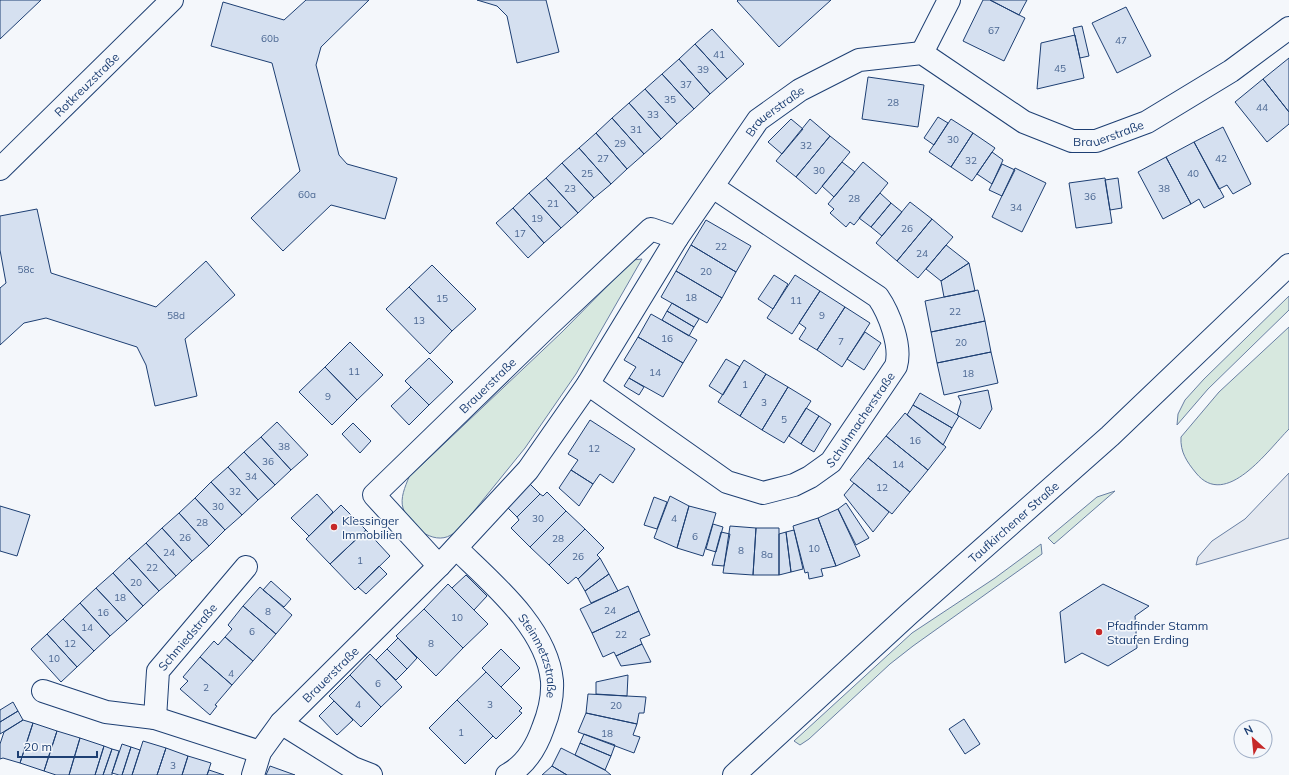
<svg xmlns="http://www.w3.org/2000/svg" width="1289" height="775" font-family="Mulish,sans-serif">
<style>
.green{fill:#d7e8df;stroke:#687fa3}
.parking{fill:#e3e8f0;stroke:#687fa3}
.building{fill:#d5e0f0;stroke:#1d3f73}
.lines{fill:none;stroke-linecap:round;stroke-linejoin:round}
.minor-casing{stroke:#1d3f73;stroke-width:24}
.major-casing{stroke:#1d3f73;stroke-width:24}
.minor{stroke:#f4f7fb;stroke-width:22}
.major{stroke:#f4f7fb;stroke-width:22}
.poi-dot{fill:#c62828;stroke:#f4f7fb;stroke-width:1.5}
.labels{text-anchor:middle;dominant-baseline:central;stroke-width:3;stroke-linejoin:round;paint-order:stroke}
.number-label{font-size:10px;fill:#4b6792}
.street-label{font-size:12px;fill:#1d3f73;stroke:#f4f7fb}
.poi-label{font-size:12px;fill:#1d3f73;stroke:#f4f7fb;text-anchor:start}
</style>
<rect width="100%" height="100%" fill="#f4f7fb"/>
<path class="green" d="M642,259L576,374L525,448L461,527C458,529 455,533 451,535C433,546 408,525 403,508C400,498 405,487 409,477L562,332L633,260Z
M1289,296V310L1208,389L1177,425L1178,414L1185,400L1204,379Z
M1289,327V429C1268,450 1226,510 1196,473C1187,462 1180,452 1181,437L1219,392Z
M1115,491L1054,544L1048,538L1097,497Z
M1041,544L1042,554L913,646L890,664L809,739L800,745L794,741L912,633L995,578Z"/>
<path class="parking" d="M1289,473V538L1196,565L1198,557L1212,541L1245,519Z"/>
<path class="building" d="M0,0H41L0,39Z
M306,0H369L321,47L316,65L339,155L347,164L397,178L385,219L331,205L283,251L251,218L300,171L272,63L211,46L223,2L284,20Z
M477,0H546L559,52L517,63L507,16L497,6Z
M738,0H831L779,47L737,1Z
M983,0H990L1025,18L1004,61L963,41Z
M990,0H1027L1019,15Z
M1126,7L1151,56L1117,73L1092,23Z
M1082,26L1089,56L1080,58L1073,28Z
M712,29L744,64L727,79L695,44Z
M1075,35L1084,78L1037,89L1041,43Z
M695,44L727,79L710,94L679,59Z
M1289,58V112L1263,79Z
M679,59L710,94L694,109L662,74Z
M662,74L694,109L677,124L645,89Z
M868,77L924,85L918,127L862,119Z
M1263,79L1289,112V124L1267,142L1235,102Z
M645,89L677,124L661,139L629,103Z
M629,103L661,139L644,154L612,118Z
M938,117L948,123L934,145L924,138Z
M612,118L644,154L627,169L596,133Z
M791,119L803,129L782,154L768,142Z
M810,119L830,136L796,177L776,161Z
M951,119L973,133L951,167L929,152Z
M1223,127L1251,184L1233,194L1227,185L1219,189L1194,142Z
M596,133L627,169L611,184L579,148Z
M973,133L995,148L972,181L951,167Z
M830,136L850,152L816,194L796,177Z
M1194,142L1224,197L1204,208L1199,199L1191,204L1166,157Z
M579,148L611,184L594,198L562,163Z
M992,152L1003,160L992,184L977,174Z
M1166,157L1191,204L1163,219L1138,172Z
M842,162L855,172L834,197L822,186Z
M863,162L888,183L854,225L850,222L846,227L830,213L834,209L828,204Z
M562,163L594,198L578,213L546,178Z
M1002,164L1015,170L1002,196L989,190Z
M1015,168L1046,183L1022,232L992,217Z
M546,178L578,213L561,228L529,193Z
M1105,178L1112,223L1076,228L1069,183Z
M1118,178L1122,208L1110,210L1105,180Z
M529,193L561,228L544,243L513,208Z
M880,193L891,203L871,227L859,218Z
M910,202L932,219L897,261L876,243Z
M891,203L902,212L882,236L871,227Z
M513,208L544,243L528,258L496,223Z
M37,209L51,273L156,307L206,261L235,295L185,339L197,396L155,406L146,365L137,347L46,318L24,323L0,345V288L6,283L0,250V216Z
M932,219L953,237L918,278L897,261Z
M706,220L751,246L736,272L691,245Z
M691,245L736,272L722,298L676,271Z
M946,245L969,263L941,281L926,269Z
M969,263L975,291L944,297L941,281Z
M432,265L476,309L452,331L409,287Z
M676,271L722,298L707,323L661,297Z
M774,275L788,284L773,309L758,299Z
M795,275L820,291L792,334L767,318Z
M409,287L452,331L430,354L386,309Z
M978,290L985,321L931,332L925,301Z
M820,291L845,307L817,350L799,339L806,328L799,323Z
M672,303L699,319L694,327L667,311Z
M845,307L870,323L842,367L817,350Z
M667,311L694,327L689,336L662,320Z
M651,314L697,340L683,363L638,337Z
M985,321L991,352L937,363L931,332Z
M865,332L881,343L864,370L847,359Z
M638,337L683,363L663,397L629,378L636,367L624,360Z
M350,342L383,375L357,400L325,367Z
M991,352L998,383L944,395L937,363Z
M429,358L453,382L429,405L405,381Z
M726,359L740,367L723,395L709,386Z
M744,360L766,374L740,416L718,402Z
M325,367L357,400L332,425L299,392Z
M766,374L788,387L762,430L740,416Z
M629,378L644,387L639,395L624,386Z
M411,387L429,405L409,425L391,406Z
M788,387L811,401L784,443L762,430Z
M988,390L992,409L980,429L957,415L961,402L958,396Z
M920,393L959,416L952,428L913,405Z
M913,405L952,428L943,445L907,415Z
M806,408L819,416L801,444L789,436Z
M905,413L946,447L928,470L886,436Z
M819,416L831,424L814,452L801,444Z
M590,420L635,449L613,483L600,474L593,484L571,470L578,460L568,454Z
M277,422L308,455L291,470L261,437Z
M353,423L371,441L360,453L342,434Z
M886,436L928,470L910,492L868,458Z
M261,437L291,470L275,485L244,452Z
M244,452L275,485L258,500L228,467Z
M868,458L910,492L892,514L850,480Z
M228,467L258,500L242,515L211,482Z
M571,470L593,484L579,506L559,488Z
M211,482L242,515L225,530L195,498Z
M854,483L889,512L873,532L844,495Z
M530,484L540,494L517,517L507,507Z
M547,492L566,511L530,547L511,528L519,520L517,517L540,494L543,496Z
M317,494L333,512L309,536L291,518Z
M670,496L689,506L677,548L654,538Z
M654,497L667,502L657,529L644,525Z
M195,498L225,530L209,546L179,513Z
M846,503L869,538L856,545L838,509Z
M341,505L366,530L330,564L306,539Z
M0,506L30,515L17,556L0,551Z
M689,506L716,513L703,556L677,548Z
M838,509L860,556L836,566L818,518Z
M566,511L585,529L549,565L530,547Z
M179,513L209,546L192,561L162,528Z
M818,518L836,566L821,569L823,576L809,579L808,572L805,573L793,526Z
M713,524L723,527L716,552L706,549Z
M730,526L756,528L753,575L723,573Z
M162,528L192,561L176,576L146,543Z
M756,528H779V575H753Z
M585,529L604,548L597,555L600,558L578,579L576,577L568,584L549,565Z
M366,530L390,556L355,590L330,564Z
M794,530L803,569L791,572L786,532Z
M721,532L730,534L724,566L712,565Z
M786,532L791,572L779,575V534Z
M146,543L176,576L159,591L129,558Z
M129,558L159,591L143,606L113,573Z
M600,558L609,574L585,591L578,579Z
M379,566L387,574L366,594L358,587Z
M113,573L143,606L127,621L96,588Z
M609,574L618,591L591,603L585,591Z
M466,575L487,596L474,610L452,588Z
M271,581L291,599L284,607L263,590Z
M448,584L488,624L463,648L424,609Z
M1103,584L1149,606L1135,616L1137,648L1108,666L1082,653L1065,663L1060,612Z
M628,586L639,611L592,633L580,609Z
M260,587L292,615L276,634L243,606Z
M96,588L127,621L110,636L80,603Z
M80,603L110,636L94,651L63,619Z
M243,606L276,634L253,661L225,637L232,629L228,625Z
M424,609L463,648L436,676L396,636Z
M639,611L650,635L640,639L642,644L616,656L614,652L603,657L592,633Z
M63,619L94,651L77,667L47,634Z
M47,634L77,667L61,682L31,649Z
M225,637L253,661L232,685L200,657L214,641L218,645Z
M398,638L417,658L407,669L387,649Z
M642,644L651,662L621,666L616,656Z
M387,649L407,669L396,680L376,660Z
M501,649L520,668L501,687L482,668Z
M370,654L402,687L381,707L350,675Z
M200,657L232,685L215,705L217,706L210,715L180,689L188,681L183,677Z
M486,672L522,708L519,711L522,713L496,739L457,700Z
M350,675L381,707L361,727L329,696Z
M628,675L627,696L596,694V682Z
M588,694L646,697L644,713H639L637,724L586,713Z
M457,700L493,736L465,764L429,728Z
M334,701L353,720L337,735L319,716Z
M13,702L18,711L0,722V710Z
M18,711L23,720L0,734V722Z
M586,713L637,724L633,735L640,737L634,753L578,732Z
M964,719L980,744L965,754L949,729Z
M23,720L33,723L20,763L3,758L0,759V744L4,732Z
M33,723L57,731L44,771L20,763Z
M57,731L80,738L69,775H56L44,771Z
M584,734L615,745L611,756L580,743Z
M80,738L104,746L95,775H69Z
M143,741L166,748L157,775H132Z
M580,743L611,756L605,770L575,755Z
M122,744L131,747L122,775H119L112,773Z
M104,746L112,749L103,775H95Z
M131,747L140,750L132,775H122Z
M166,748L188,756L182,775H157Z
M561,748L605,770L611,775H567L552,766Z
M112,749L119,751L112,773V775H103Z
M188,756L211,763L207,775H182Z
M270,766L295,775H266Z
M552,766L567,775H542Z
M209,770L224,775H207Z"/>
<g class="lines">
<defs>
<g id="minor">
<path d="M922,53L949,0"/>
<path id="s1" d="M0,169L172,0"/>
<path id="s2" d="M588,384L727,482L763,493L794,485L810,477L831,462L896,366C902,346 889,313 878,297L713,187"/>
<path id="s3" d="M456,548C492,583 547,628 552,681C553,698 549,713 543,728C536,748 526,765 507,775"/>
<path id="s4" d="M439,566L374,495L548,326L651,229L677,238"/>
<path d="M43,691L106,712L155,718L260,752"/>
<path id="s5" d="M155,718L158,671L246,567"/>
<path d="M281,723L353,768L371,775"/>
<path id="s6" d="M253,775L260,752L281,723L439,566L528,470L588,384L677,238L758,120L800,90L859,60L922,53L1024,122L1072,141H1096L1147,122L1231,71L1289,28"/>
</g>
<g id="major">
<path id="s7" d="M734,775L909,614L1110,436L1289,265"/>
</g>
</defs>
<use href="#minor" class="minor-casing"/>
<use href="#major" class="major-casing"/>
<use href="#minor" class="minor"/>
<use href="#major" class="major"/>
</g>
<g class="poi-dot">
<circle cx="334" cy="527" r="4"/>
<circle cx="1099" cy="632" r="4"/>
</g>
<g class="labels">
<g class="number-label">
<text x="994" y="30">67</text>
<text x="270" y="38">60b</text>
<text x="1121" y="40">47</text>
<text x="719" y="54">41</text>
<text x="1060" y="68">45</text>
<text x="703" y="69">39</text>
<text x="686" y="84">37</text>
<text x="670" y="99">35</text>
<text x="893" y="102">28</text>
<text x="1262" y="107">44</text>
<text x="653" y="114">33</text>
<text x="636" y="129">31</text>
<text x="953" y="139">30</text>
<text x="620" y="143">29</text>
<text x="806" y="145">32</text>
<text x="603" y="158">27</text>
<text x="1221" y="158">42</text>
<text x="971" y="160">32</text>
<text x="819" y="170">30</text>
<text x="587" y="173">25</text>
<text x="1193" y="173">40</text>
<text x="570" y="188">23</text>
<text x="1164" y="188">38</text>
<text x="307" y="194">60a</text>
<text x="1090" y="196">36</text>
<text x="854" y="198">28</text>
<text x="553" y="203">21</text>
<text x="1016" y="207">34</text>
<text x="537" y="218">19</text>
<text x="907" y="228">26</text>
<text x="520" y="233">17</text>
<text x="721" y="246">22</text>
<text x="922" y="253">24</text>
<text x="26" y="269">58c</text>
<text x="706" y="271">20</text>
<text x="691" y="297">18</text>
<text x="442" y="298">15</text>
<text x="796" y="300">11</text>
<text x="955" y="311">22</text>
<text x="176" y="315">58d</text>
<text x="822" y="315">9</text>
<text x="419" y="320">13</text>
<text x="667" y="338">16</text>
<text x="841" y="341">7</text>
<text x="961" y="342">20</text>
<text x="354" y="371">11</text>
<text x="655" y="372">14</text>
<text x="968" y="373">18</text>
<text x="745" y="384">1</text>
<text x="328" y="396">9</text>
<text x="764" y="402">3</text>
<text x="784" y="419">5</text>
<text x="915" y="440">16</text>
<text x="284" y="446">38</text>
<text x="594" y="448">12</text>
<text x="268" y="461">36</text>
<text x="898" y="464">14</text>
<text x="251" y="476">34</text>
<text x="882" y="487">12</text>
<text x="235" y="491">32</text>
<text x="218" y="506">30</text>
<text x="538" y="518">30</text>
<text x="674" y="518">4</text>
<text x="202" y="522">28</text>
<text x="695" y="536">6</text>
<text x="185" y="537">26</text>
<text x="558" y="538">28</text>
<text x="814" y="548">10</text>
<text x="741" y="550">8</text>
<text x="169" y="552">24</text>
<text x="767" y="554">8a</text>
<text x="578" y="556">26</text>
<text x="360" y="560">1</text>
<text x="152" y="567">22</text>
<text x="136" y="582">20</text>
<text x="120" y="597">18</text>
<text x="610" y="610">24</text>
<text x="268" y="611">8</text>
<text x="103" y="612">16</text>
<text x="457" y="617">10</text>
<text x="87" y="627">14</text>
<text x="252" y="631">6</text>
<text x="621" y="634">22</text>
<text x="70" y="643">12</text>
<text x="431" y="643">8</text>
<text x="54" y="658">10</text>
<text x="231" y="673">4</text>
<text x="378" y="683">6</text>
<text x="206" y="687">2</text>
<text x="358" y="704">4</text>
<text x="490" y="704">3</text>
<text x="616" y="705">20</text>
<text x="461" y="732">1</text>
<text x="607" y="733">18</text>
<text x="173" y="765">3</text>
</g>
<g class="street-label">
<text stroke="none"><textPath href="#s1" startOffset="121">Rotkreuzstraße</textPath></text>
<text stroke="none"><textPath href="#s6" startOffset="851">Brauerstraße</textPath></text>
<text stroke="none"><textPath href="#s6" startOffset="1226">Brauerstraße</textPath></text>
<text stroke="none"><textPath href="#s4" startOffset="254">Brauerstraße</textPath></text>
<text stroke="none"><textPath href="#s2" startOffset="335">Schuhmacherstraße</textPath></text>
<text stroke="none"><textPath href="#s7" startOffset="377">Taufkirchener Straße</textPath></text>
<text stroke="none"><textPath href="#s5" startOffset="92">Schmiedstraße</textPath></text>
<text stroke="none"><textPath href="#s3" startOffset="139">Steinmetzstraße</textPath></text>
<text stroke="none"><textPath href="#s6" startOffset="129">Brauerstraße</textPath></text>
</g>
<g class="poi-label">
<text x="342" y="520">Klessinger<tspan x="342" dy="14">Immobilien</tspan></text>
<text x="1107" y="625">Pfadfinder Stamm<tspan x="1107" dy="14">Staufen Erding</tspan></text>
</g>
</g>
<g transform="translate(1253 739) rotate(333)"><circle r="19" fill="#f4f7fb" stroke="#9eadc5"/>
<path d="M0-3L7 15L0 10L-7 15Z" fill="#c62828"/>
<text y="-6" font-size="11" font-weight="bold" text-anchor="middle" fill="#1d3f73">N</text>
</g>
<path d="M18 751v6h79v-6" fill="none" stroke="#1d3f73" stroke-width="2"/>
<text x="24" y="751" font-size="12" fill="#1d3f73" stroke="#f4f7fb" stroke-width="3" paint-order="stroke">20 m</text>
</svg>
